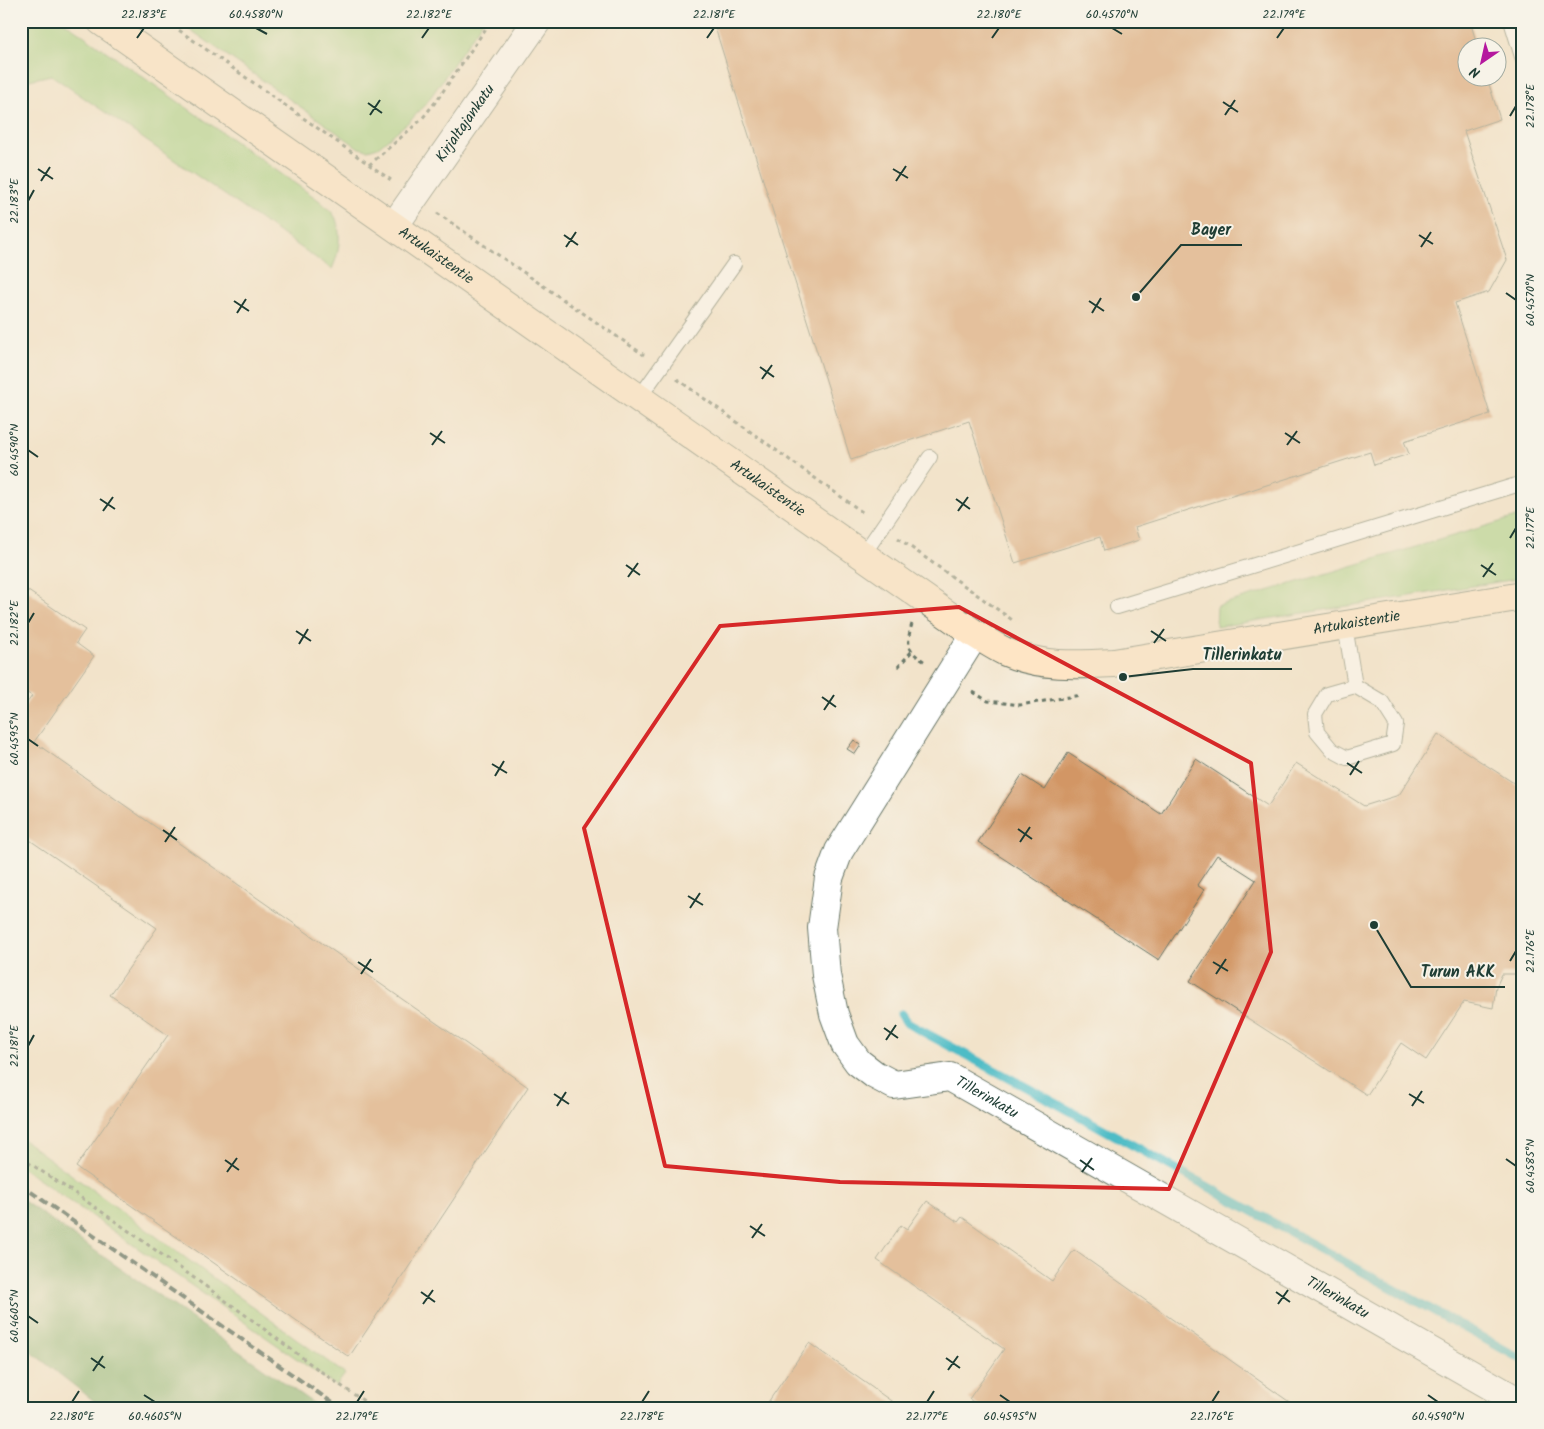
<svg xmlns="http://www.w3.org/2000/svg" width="1544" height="1429" font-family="Kalam,sans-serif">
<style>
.green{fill:#9ed182;stroke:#5e875b}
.forest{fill:#7eb370;stroke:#4e7852}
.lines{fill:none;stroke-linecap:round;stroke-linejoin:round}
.stream{stroke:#4ebcc6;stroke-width:9}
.building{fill:#d29665}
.lane-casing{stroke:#697768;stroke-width:16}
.street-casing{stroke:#697768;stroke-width:30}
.secondary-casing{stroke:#697768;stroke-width:30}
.path{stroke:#697768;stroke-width:3;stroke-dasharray:4 4;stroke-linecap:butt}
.lane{stroke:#fff;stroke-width:14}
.street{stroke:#fff;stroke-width:28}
.secondary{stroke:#fee5c5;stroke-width:28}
.rail{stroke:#1f3d34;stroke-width:4;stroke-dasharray:8 4;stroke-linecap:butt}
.marked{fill:none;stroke:#d62828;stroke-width:4;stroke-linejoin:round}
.ticks{fill:none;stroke:#1f3d34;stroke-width:2}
.labels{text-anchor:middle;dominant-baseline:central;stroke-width:4;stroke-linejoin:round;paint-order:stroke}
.street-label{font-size:15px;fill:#1f3d34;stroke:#f7f3e8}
.leader{fill:none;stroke:#1f3d34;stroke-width:2}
.callout-dot{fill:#1f3d34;stroke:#f7f3e8;stroke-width:2}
.callout-label{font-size:16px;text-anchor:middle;font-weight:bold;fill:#1f3d34;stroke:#f7f3e8;stroke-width:4;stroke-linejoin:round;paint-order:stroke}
.neatline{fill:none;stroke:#1f3d34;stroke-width:2}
.ticks-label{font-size:12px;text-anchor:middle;fill:#1f3d34}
</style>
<rect width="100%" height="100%" fill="#f7f3e8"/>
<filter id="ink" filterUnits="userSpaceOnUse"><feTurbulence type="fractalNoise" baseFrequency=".02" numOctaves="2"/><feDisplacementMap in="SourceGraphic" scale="10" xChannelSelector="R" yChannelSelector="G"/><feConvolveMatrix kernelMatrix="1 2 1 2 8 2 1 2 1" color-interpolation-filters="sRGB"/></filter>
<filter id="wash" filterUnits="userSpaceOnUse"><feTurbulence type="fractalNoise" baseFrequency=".0096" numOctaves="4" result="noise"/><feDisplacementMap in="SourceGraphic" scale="20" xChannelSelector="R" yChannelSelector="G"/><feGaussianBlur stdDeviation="1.12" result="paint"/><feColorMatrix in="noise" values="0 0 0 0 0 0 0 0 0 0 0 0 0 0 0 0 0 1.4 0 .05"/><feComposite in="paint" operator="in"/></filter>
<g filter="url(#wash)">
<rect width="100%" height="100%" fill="#f2e3ca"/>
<path class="green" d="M21,21H63L320,201C325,206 333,212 336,219C342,235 339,254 332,269L51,75L21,82Z
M178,21H483L428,101L411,120L378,147L368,150L359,148Z
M1523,515V578L1216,627L1217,606Z
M21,1138L345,1374L336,1386L21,1167Z"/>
<path class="forest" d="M21,1199L320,1408H103L21,1344Z"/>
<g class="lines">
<path class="stream" d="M901,1014L907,1023L1087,1120L1523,1360"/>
</g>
<g id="blocks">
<path class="building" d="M713,21H1470L1478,48H1466V78H1487L1500,119L1464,131L1507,260L1489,292L1455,303L1490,414L1404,441L1409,454L1374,465L1370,452L1135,527L1139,540L1104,551L1100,537L1015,563L969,421L851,460Z
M21,586L85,630L76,643L94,656L34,742L528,1087L349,1357L76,1167L168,1035L110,995L157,928L21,834V711L32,696L21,689Z
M1438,734L1523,789V970L1521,974H1502L1496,987L1493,1008L1464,1002L1426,1060L1401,1043L1367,1095L1190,981L1256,880L1217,855L1197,885L1204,890L1159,960L978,842L1022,775L1045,790L1068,753L1161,814L1196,759L1268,806L1296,763L1364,806L1399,795Z
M854,740L861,745L855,754L847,749Z
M927,1201L958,1222L962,1217L1052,1281L1074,1250L1298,1408H982L969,1399L1004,1349L877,1260L901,1225L907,1229Z
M809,1343L901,1408H764Z"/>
</g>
</g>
<g filter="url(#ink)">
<use href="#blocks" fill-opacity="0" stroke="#697768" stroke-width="1"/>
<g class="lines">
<defs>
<path id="lane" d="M1511,21L1523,60
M639,398L734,264
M863,555L930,457
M1117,607L1523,483
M1345,626L1355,686L1327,694L1315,714L1317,732L1332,750L1347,758L1393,744L1396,724L1382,702L1355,686"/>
<g id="street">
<path id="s1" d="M394,226L537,21"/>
<path id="s2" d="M975,634L839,851L829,878L822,928L826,975L834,1014L845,1044L858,1062L875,1075L894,1085L950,1077L1523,1404"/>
</g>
<g id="secondary">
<path id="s3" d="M101,21L975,634C985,640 995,647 1006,652C1040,667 1077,665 1114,663L1523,596"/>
</g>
</defs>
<use href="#lane" class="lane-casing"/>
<use href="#street" class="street-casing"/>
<use href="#secondary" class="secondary-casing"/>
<path class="path" d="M166,21L391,180
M369,165L421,120L437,100L491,21
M437,213L644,355
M677,379L865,514
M898,538L1015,622
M912,624C906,643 907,651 925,662
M898,667L912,651
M973,692L988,701L1020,705L1081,695
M21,1158C94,1204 163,1256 233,1306C280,1340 325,1377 375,1408"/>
<use href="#lane" class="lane"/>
<use href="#street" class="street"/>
<use href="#secondary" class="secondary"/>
<path class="rail" d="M21,1185L340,1408"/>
</g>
</g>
<path d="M0 0H1544V1429H0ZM959,607L1251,763L1271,952L1169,1189L840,1182L665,1166L584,828L720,626Z" fill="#f2e3ca" fill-opacity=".55" fill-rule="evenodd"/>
<path class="marked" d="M959,607L1251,763L1271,952L1169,1189L840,1182L665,1166L584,828L720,626Z"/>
<path class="ticks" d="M256,28L267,34M1112,28L1122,34M137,38L144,28M422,38L429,28M707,38L714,28M992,38L999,28M1277,38L1284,28M1223,102L1238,112M368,103L382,113M370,115L380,100M1225,115L1235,100M1510,116L1516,106M38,169L53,179M893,169L908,178M41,181L50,167M896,181L906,166M28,201L34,190M564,235L578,245M1419,235L1433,244M566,247L576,232M1421,247L1431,232M1506,293L1516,300M234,301L249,311M1089,301L1104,311M237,313L246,299M1092,313L1101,298M760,367L774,377M762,379L772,365M430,433L445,443M1285,433L1300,443M432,445L442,431M1287,445L1297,431M28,450L38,457M100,499L115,509M956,499L970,509M103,511L113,497M958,511L968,497M1510,538L1516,528M626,565L640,575M1481,565L1496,575M628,577L638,563M1483,577L1493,563M28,623L34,613M296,631L311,641M1151,631L1166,641M1154,643L1164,629M299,644L308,629M822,697L836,707M824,710L834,695M28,739L38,746M1347,763L1362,773M492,764L507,773M1350,775L1359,761M495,776L504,761M1018,829L1032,839M163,830L177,840M165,842L175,827M1020,842L1030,827M688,896L703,905M690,908L700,893M1510,961L1516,951M358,962L373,972M1213,962L1228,971M361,974L371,959M1216,974L1226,959M884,1028L898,1038M886,1040L896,1025M28,1046L34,1035M554,1094L569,1104M1409,1094L1424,1103M557,1106L566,1092M1412,1106L1422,1091M1506,1159L1516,1166M225,1160L239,1170M1080,1160L1094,1170M227,1172L237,1158M1082,1172L1092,1158M750,1226L765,1236M752,1238L762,1224M421,1292L435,1302M1276,1292L1290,1302M423,1304L433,1290M1278,1304L1288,1290M28,1316L38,1323M91,1358L105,1368M946,1358L960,1368M948,1370L958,1356M93,1371L103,1356M144,1395L155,1402M1000,1395L1010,1402M1428,1395L1438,1402M72,1402L79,1391M357,1402L364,1391M642,1402L649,1391M927,1402L934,1391M1212,1402L1219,1391"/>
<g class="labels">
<g class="street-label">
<text stroke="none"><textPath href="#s1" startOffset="125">Kirjaltajankatu</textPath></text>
<text stroke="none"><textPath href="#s3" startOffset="409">Artukaistentie</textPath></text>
<text stroke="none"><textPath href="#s3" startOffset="814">Artukaistentie</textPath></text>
<text stroke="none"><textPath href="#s3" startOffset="1459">Artukaistentie</textPath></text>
<text stroke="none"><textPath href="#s2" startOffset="618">Tillerinkatu</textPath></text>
<text stroke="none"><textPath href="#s2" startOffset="1022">Tillerinkatu</textPath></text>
</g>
</g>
<path class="leader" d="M1136 297L1181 245H1242M1123 677L1193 669H1292M1374 925L1411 987H1505"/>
<g class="callout-dot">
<circle cx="1136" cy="297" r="5"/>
<circle cx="1123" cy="677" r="5"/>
<circle cx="1374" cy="925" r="5"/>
</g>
<g class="callout-label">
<text x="1211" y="235">Bayer</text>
<text x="1242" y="660">Tillerinkatu</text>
<text x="1458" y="977">Turun AKK</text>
</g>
<rect width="1544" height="1429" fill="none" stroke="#f7f3e8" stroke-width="55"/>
<g transform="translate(1482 62) rotate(214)"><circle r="24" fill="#f7f3e8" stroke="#a1aaa0"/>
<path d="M0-4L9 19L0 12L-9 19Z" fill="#b5179e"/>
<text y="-8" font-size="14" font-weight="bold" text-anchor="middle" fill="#1f3d34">N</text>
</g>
<rect x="28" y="28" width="1488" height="1374" class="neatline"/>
<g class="ticks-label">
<text x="144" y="18">22.183°E</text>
<text x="256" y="18">60.4580°N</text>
<text x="429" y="18">22.182°E</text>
<text x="714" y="18">22.181°E</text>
<text x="999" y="18">22.180°E</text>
<text x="1112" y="18">60.4570°N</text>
<text x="1284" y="18">22.179°E</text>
<text transform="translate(1530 106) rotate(-90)" y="4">22.178°E</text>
<text transform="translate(14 201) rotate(-90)" y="4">22.183°E</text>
<text transform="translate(1530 300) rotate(-90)" y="4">60.4570°N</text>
<text transform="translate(14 450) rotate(-90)" y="4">60.4590°N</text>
<text transform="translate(1530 528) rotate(-90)" y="4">22.177°E</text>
<text transform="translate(14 623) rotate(-90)" y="4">22.182°E</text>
<text transform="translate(14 739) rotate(-90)" y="4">60.4595°N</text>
<text transform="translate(1530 951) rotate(-90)" y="4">22.176°E</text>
<text transform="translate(14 1046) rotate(-90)" y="4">22.181°E</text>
<text transform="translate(1530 1166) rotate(-90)" y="4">60.4585°N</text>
<text transform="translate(14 1316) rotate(-90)" y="4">60.4605°N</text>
<text x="72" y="1420">22.180°E</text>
<text x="155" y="1420">60.4605°N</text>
<text x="357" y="1420">22.179°E</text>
<text x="642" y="1420">22.178°E</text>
<text x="927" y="1420">22.177°E</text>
<text x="1010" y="1420">60.4595°N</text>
<text x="1212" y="1420">22.176°E</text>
<text x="1438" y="1420">60.4590°N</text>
</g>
</svg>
